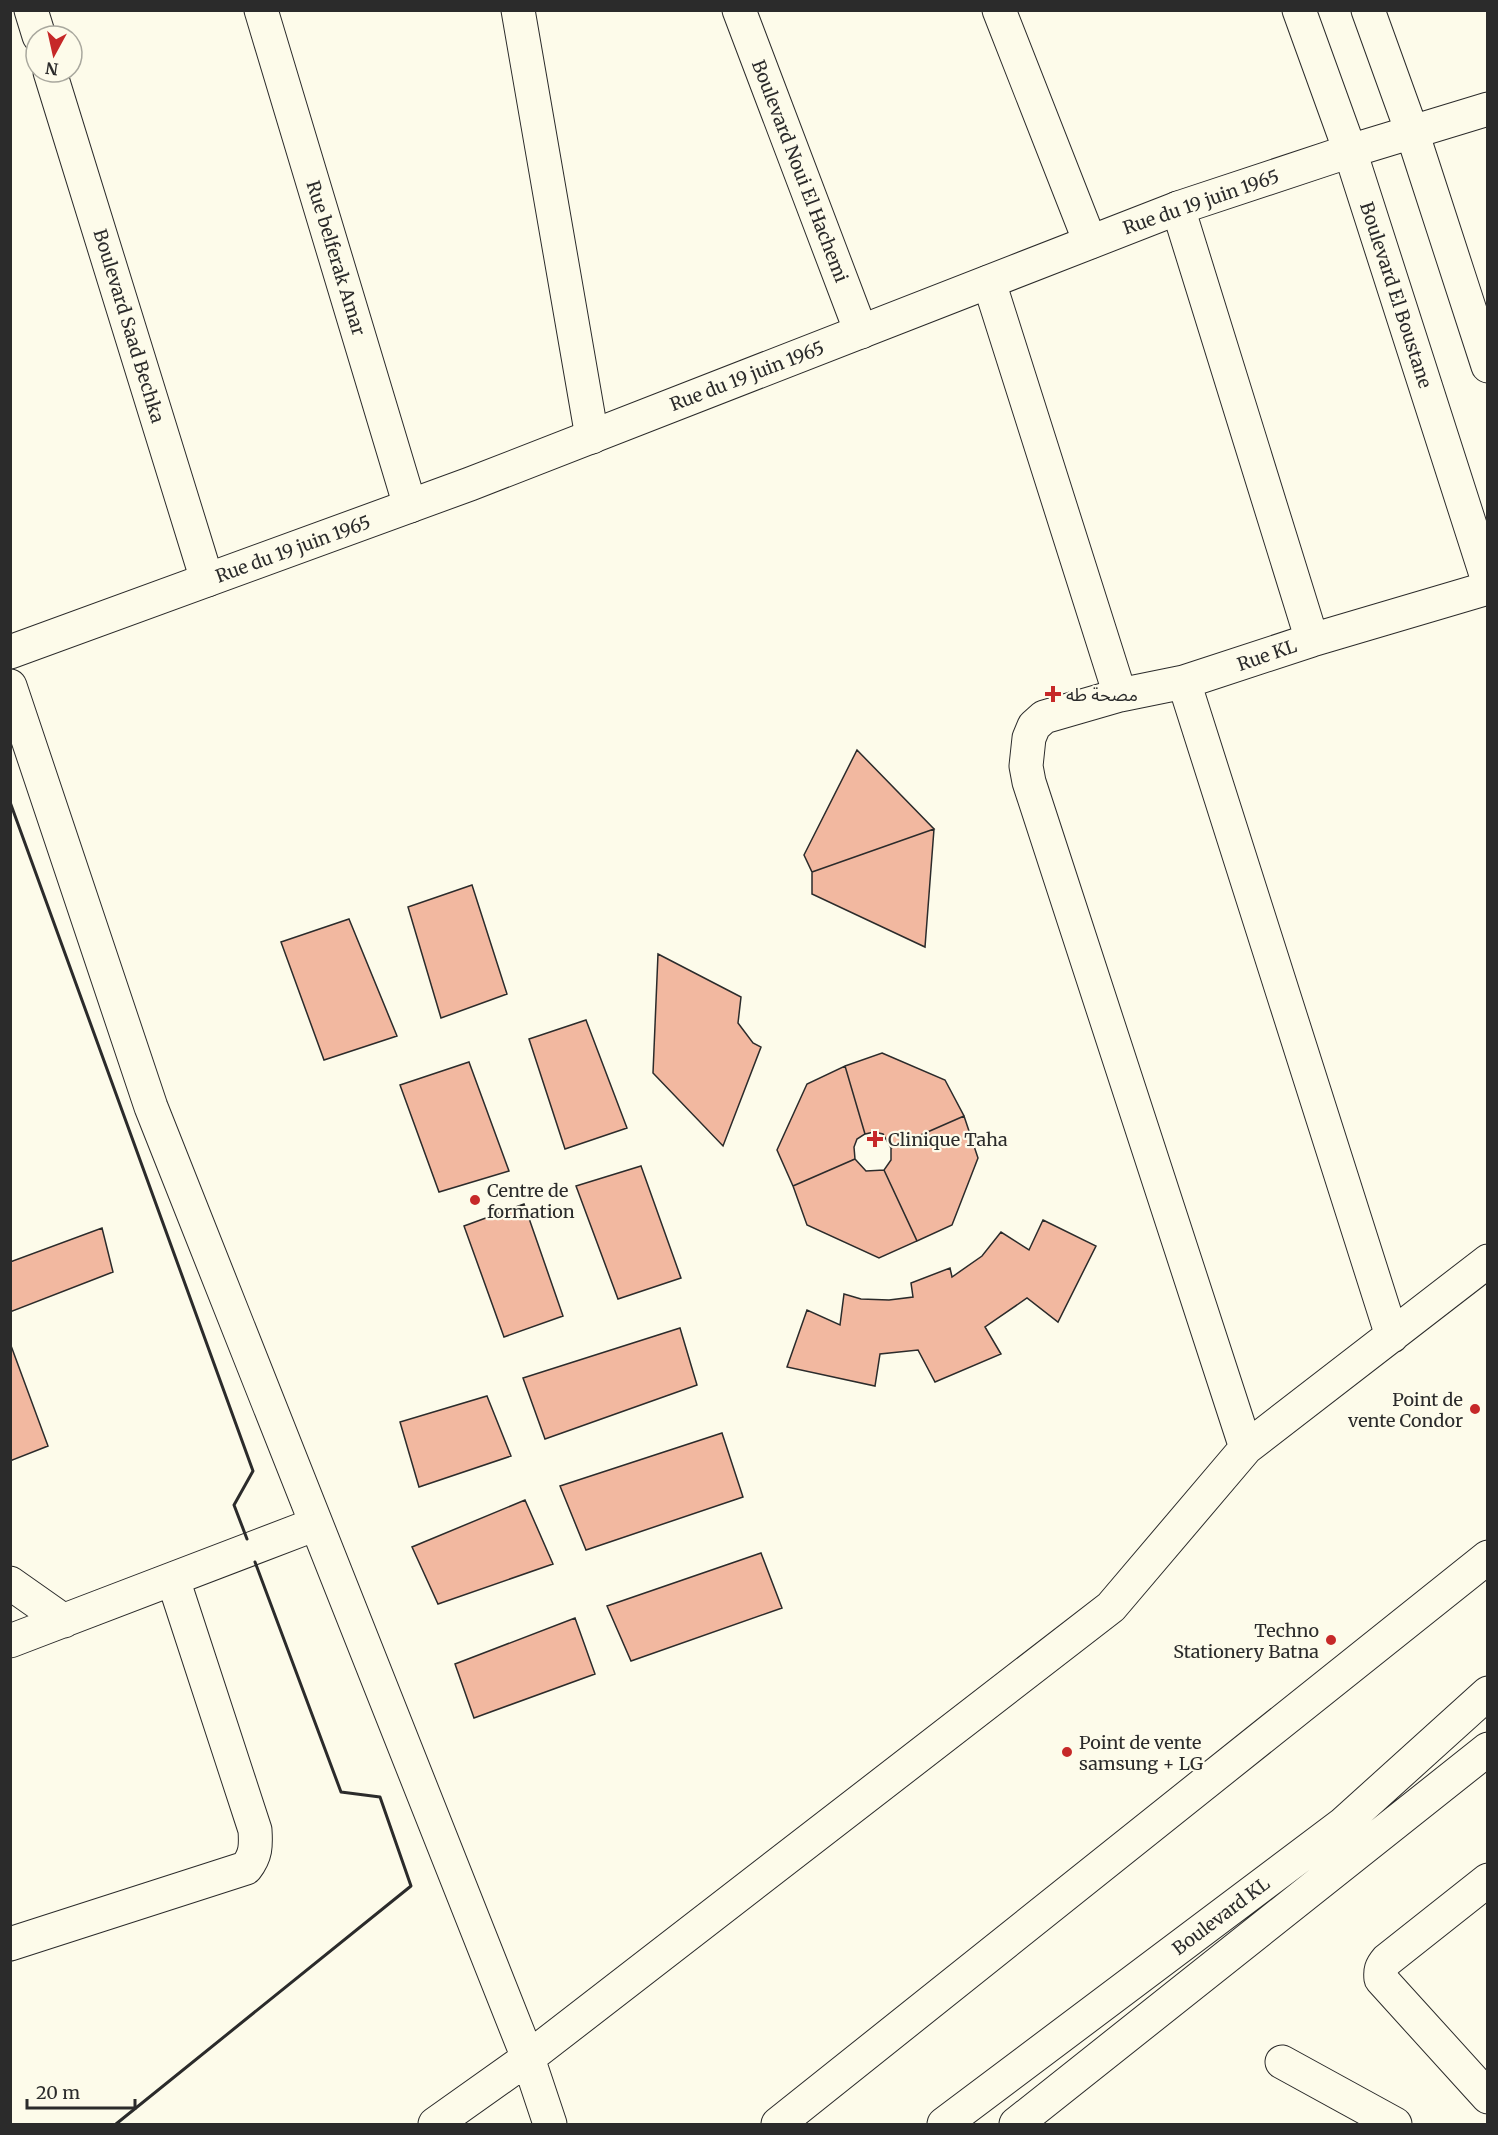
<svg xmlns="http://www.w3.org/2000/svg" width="1498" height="2135" font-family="Merriweather,'Noto Sans Arabic',serif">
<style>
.building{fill:#f2b8a0;stroke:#2b2b2b;stroke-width:1.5}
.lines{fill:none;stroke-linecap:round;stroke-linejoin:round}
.minor-casing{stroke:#2b2b2b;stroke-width:35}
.major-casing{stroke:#2b2b2b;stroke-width:35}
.minor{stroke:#fdfbea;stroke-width:33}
.major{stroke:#fdfbea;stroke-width:33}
.wall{stroke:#2b2b2b;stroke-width:3}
.poi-dot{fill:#c62828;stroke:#fdfbea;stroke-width:2}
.labels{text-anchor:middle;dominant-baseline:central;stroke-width:4.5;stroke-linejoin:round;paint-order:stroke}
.street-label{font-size:18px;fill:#2b2b2b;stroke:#fdfbea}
.poi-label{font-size:18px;fill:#2b2b2b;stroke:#fdfbea;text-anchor:start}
</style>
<rect width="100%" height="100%" fill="#fdfbea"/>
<path class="building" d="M857,750L934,829L812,872L804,855Z
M934,829L925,947L812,894V872Z
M472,885L507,994L441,1018L408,907Z
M349,919L397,1036L324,1060L281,942Z
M658,954L741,997L738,1023L753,1043L761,1047L723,1146L653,1073Z
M586,1020L627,1128L565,1149L529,1039Z
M882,1053L945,1080L964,1116L891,1148L883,1134L874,1132L865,1134L845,1066Z
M469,1062L509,1171L439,1192L400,1085Z
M845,1066L865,1134L857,1139L854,1147L855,1159L793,1186L777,1150L807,1084Z
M964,1116L978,1158L952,1225L917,1241L884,1170L891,1160V1148Z
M855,1159L866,1171L884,1170L917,1241L879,1258L807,1225L793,1186Z
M641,1166L681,1278L618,1299L576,1186Z
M524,1204L563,1316L504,1337L464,1226Z
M1043,1220L1096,1246L1058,1322L1027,1298L985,1327L1001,1354L935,1382L918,1350L880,1354L875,1386L787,1367L807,1310L840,1325L844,1294L861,1299L889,1300L913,1297L911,1283L950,1268L952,1277L982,1256L1001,1232L1029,1250Z
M102,1228L113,1272L10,1312V1262Z
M680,1328L697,1385L545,1439L523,1378Z
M10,1343L48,1446L10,1461Z
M487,1396L511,1456L419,1487L400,1422Z
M722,1433L743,1497L586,1550L560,1486Z
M525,1500L553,1564L438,1604L412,1547Z
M761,1553L782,1608L631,1661L607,1606Z
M575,1618L595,1674L474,1718L455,1664Z"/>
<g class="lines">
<defs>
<path id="minor" d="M31,10L39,36
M261,10L410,506
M518,10L592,437
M739,10L861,332
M999,10L1090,242
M50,72L207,580
M1178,208L1312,640
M989,282L1120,695
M1184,682L1392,1336
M10,686L151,1107L528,2058L550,2124
M1246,1448L1029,782L1026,766L1029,738L1034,726L1044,717L1120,695L1184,682L1312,640L1488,588
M10,1583L64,1621
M10,1641L316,1524
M1488,1880L1387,1960C1381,1967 1380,1971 1381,1979L1488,2097
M10,1944L246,1868C256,1855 256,1846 255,1830L173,1579
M1282,2062L1395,2124
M435,2124L528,2058L1111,1607L1246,1448L1488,1261
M778,2124L1488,1557"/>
<path id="major" d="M1299,10L1350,151L1488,581
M1368,10L1412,132L1488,366
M10,652L470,484L1178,208L1350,151L1488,109
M944,2124L1343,1824L1488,1693
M1016,2124L1488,1749"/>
</defs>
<use href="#minor" class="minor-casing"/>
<use href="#major" class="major-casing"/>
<use href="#minor" class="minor"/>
<use href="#major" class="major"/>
<path class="wall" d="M10,802L253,1471L234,1505L247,1539
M116,2124L411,1886L380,1797L341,1792L255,1562"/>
</g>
<g class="poi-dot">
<path d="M1050 685h6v6h6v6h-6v6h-6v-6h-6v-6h6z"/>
<path d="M872 1130h6v6h6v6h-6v6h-6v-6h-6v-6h6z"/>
<circle cx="475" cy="1200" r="6"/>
<circle cx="1475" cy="1409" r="6"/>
<circle cx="1331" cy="1640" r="6"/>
<circle cx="1067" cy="1752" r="6"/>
</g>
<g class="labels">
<g class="street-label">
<text transform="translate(800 171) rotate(69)">Boulevard Noui El Hachemi</text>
<text transform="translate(1201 202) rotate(-19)">Rue du 19 juin 1965</text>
<text transform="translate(336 258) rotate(73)">Rue belferak Amar</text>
<text transform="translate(1396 295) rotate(72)">Boulevard El Boustane</text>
<text transform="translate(129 326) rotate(73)">Boulevard Saad Bechka</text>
<text transform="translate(747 376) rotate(-21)">Rue du 19 juin 1965</text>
<text transform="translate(293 549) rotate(-20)">Rue du 19 juin 1965</text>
<text transform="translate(1267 655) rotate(-19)">Rue KL</text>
<text transform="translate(1221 1916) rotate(-37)">Boulevard KL</text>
</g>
<g class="poi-label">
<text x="1066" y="694">مصحة طه</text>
<text x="888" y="1139">Clinique Taha</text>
<text x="487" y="1190">Centre de<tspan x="487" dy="21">formation</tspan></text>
<text x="1463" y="1399" text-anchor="end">Point de<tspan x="1463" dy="21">vente Condor</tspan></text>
<text x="1319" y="1630" text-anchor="end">Techno<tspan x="1319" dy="21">Stationery Batna</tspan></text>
<text x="1079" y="1742">Point de vente<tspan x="1079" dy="21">samsung + LG</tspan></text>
</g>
</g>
<rect width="1498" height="2135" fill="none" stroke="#2b2b2b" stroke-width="24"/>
<g transform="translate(54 54) rotate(188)"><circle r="28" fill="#fdfbea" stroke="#a9a89e" stroke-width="1.5"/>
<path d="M0-4.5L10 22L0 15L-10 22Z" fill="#c62828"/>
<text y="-9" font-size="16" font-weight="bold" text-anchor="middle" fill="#2b2b2b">N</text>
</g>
<path d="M27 2099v9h108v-9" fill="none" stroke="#2b2b2b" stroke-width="3"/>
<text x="36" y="2099" font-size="18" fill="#2b2b2b" stroke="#fdfbea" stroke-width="4.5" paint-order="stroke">20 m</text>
</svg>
